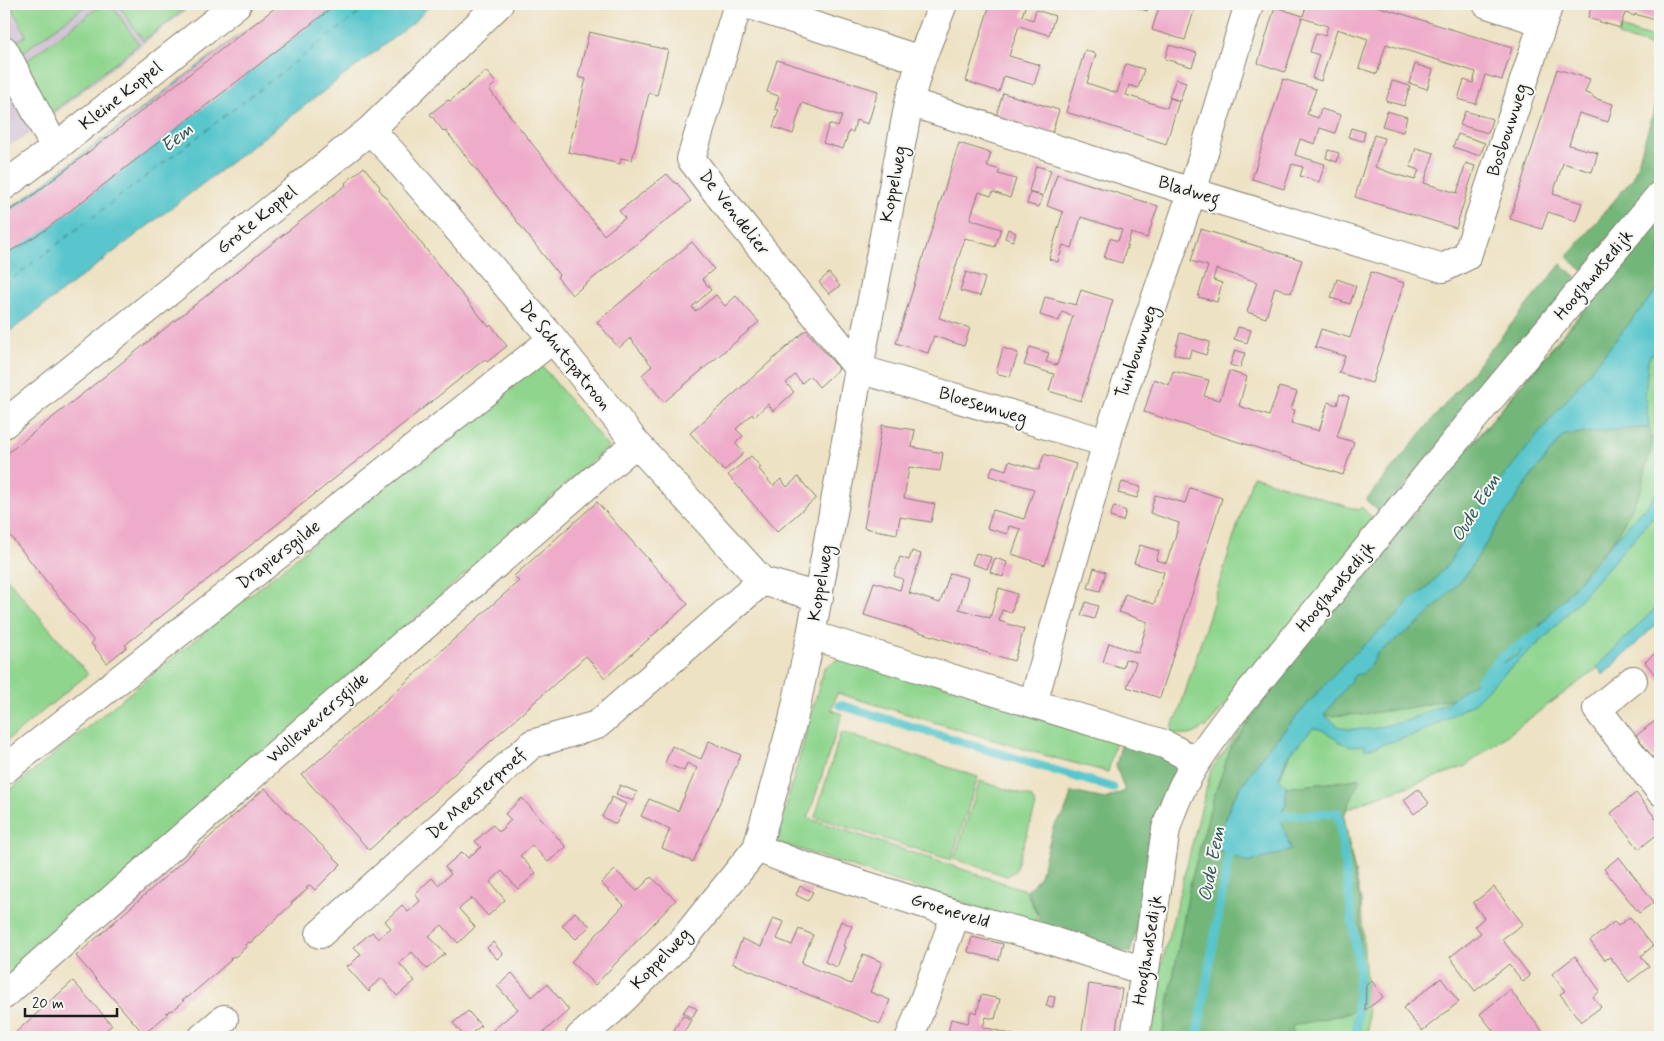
<svg xmlns="http://www.w3.org/2000/svg" width="1664" height="1041" font-family="Mynerve,sans-serif">
<style>
.industrial{fill:#cebed0}
.green{fill:#8fd58e;stroke:#567855}
.forest{fill:#73b679;stroke:#48694a}
.water{fill:#59c6cc;stroke:#3a7174}
.lines{fill:none;stroke-linecap:round;stroke-linejoin:round}
.stream{stroke:#59c6cc;stroke-width:9}
.ferry{stroke:#31585a;stroke-width:1;stroke-dasharray:6 5;stroke-linecap:butt}
.building{fill:#efabca}
.minor-casing{stroke:#857f70;stroke-width:30}
.minor{stroke:#fff;stroke-width:28}
.labels{text-anchor:middle;dominant-baseline:central;stroke-width:4;stroke-linejoin:round;paint-order:stroke}
.street-label{font-size:18px;fill:#1c1c1c;stroke:#f6f6f2}
.water-label{font-size:19px;font-style:italic;fill:#31585a;stroke:#f6f6f2}
</style>
<rect width="100%" height="100%" fill="#f6f6f2"/>
<filter id="ink" filterUnits="userSpaceOnUse"><feTurbulence type="fractalNoise" baseFrequency=".02" numOctaves="2"/><feDisplacementMap in="SourceGraphic" scale="10" xChannelSelector="R" yChannelSelector="G"/><feConvolveMatrix kernelMatrix="1 2 1 2 8 2 1 2 1" color-interpolation-filters="sRGB"/></filter>
<filter id="wash" filterUnits="userSpaceOnUse"><feTurbulence type="fractalNoise" baseFrequency=".0096" numOctaves="4" result="noise"/><feDisplacementMap in="SourceGraphic" scale="20" xChannelSelector="R" yChannelSelector="G"/><feGaussianBlur stdDeviation="1.12" result="paint"/><feColorMatrix in="noise" values="0 0 0 0 0 0 0 0 0 0 0 0 0 0 0 0 0 1.4 0 .05"/><feComposite in="paint" operator="in"/></filter>
<g filter="url(#wash)">
<rect width="100%" height="100%" fill="#eee2c4"/>
<path class="industrial" d="M4,4H194L25,137L4,148Z"/>
<path class="green" d="M11,4H88L16,57L10,44L26,36Z
M103,4H111L139,44L53,112L44,109L21,65Z
M118,4H192L143,41Z
M1620,28L1660,40V53L1657,52V48L1618,36Z
M1660,217V616L1610,659L1464,767L1363,802L1342,812L1361,900L1369,1037H1151L1158,978L1211,770L1283,671Z
M538,361L608,447L4,983V795Z
M1253,476L1358,510L1361,507L1376,521L1206,728L1204,726C1193,738 1185,736 1171,732L1175,718H1177Z
M4,575L88,674L4,743Z
M843,656L1117,736L1108,772L1040,754L837,693L832,710L842,714L808,818L1025,890L1037,914L1033,926L776,842L824,668Z
M841,732L978,777L951,860L815,817Z
M980,781L1031,797L1036,806L1015,871L1007,876L954,859Z"/>
<path class="forest" d="M1660,91V178L1583,271L1567,257L1633,178Z
M1660,220V297L1586,398L1649,427L1652,443L1641,490L1616,537L1585,571L1574,590L1549,615L1514,654L1479,682L1453,698L1414,707L1365,714L1307,717L1279,779L1254,769L1233,798L1215,848L1280,816L1286,804V786L1291,787L1345,781L1360,778L1344,816L1360,903L1362,1005L1349,1013L1292,1026L1294,1037H1162L1190,885L1212,802L1231,747L1305,645Z
M1561,264L1577,278L1382,514L1366,500Z
M1123,736L1186,754L1130,953L1034,926L1039,916L1027,891L1040,876L1054,825L1064,814L1072,792L1105,799L1125,791L1116,766Z"/>
<path class="water" d="M282,4H431L414,22L4,336V211L22,200L218,51Z
M1660,286V336L1648,361L1645,396L1649,427L1564,435L1533,474L1499,523L1466,575L1422,621L1377,654L1370,666L1362,674L1355,675L1324,715L1338,726L1347,729H1372L1409,720L1446,703L1495,667L1517,655L1549,615L1642,509L1644,510L1660,489V509L1548,635L1499,678L1474,703L1420,733L1365,750L1364,745C1335,750 1335,730 1313,728L1286,758L1279,779L1286,786V804L1280,816L1291,850L1248,863L1215,848L1233,798L1266,751L1345,662L1400,613L1408,601L1426,589L1449,563L1494,488Z
M1660,604V621L1603,675L1597,666Z"/>
<g class="lines">
<path class="stream" d="M1480,680L1501,658L1540,631
M840,705L1113,788
M1270,813L1280,816L1338,813L1359,971L1356,1037
M1197,1037L1231,843"/>
<path class="ferry" d="M4,285L371,4"/>
</g>
<g id="blocks">
<path class="building" d="M280,4H337L44,231L4,255V214L24,202Z
M990,4H1026L1022,16L1033,20L1036,10L1055,16L1049,35L1019,26L1009,56L1040,65L1034,85L1004,76L999,92L966,81Z
M1129,4H1149L1147,11L1128,5Z
M1160,4H1196L1185,40L1152,30Z
M1307,4H1370L1512,48L1502,80L1485,75L1476,104L1458,99L1464,80L1473,83L1476,72L1386,44L1377,74L1359,68L1368,39L1337,29L1321,81L1312,78L1319,55L1310,52L1316,33L1325,36L1328,26L1302,18L1285,72L1258,63L1275,7L1303,16Z
M1592,4H1660L1655,20L1635,14V16L1625,13L1620,28L1588,18Z
M589,32L668,50L657,95L649,93L632,160L621,158L620,164L568,152L586,79L578,77Z
M1169,45L1197,53L1192,67L1165,59Z
M1085,50L1096,54L1087,83L1117,93L1126,64L1144,69L1138,88L1129,85L1126,95L1167,108L1170,98L1179,101L1166,144L1066,112Z
M777,60L878,91L868,124L856,120L853,132L849,131L843,149L823,143L829,124L838,127L842,116L817,108L802,103L793,134L773,127L779,110L775,109L779,96L767,92Z
M1415,64L1433,70L1427,89L1409,83Z
M1557,69L1590,79L1585,93L1592,95L1594,98L1613,104L1608,122L1579,113L1569,145L1598,153L1592,172L1563,163L1553,194L1582,203L1576,221L1548,212L1542,229L1510,219Z
M486,71L496,83L489,89L604,235L625,218L619,211L667,174L676,184L677,183L691,201L572,295L557,277L559,275L446,131L444,132L430,114L448,100L450,101Z
M1176,79L1186,82L1180,101L1169,97Z
M1283,79L1316,89L1307,114L1318,118L1321,109L1341,115L1335,133L1320,128L1315,144L1300,139L1295,155L1325,164L1319,182L1300,176L1303,167L1292,164L1284,189L1252,179Z
M1392,81L1410,86L1404,106L1386,101Z
M1003,93L1059,110L1052,133L996,116Z
M1387,111L1407,117L1403,132L1382,126Z
M1465,111L1492,119L1488,133L1460,125Z
M1351,128L1365,132L1363,141L1348,137Z
M1458,134L1485,143L1480,156L1453,147Z
M1374,135L1384,138L1375,167L1391,173L1415,180L1419,170L1410,167L1416,148L1434,153L1424,183L1457,193L1466,163L1475,166L1456,228L1355,197Z
M959,143L991,153L987,166L1000,170L998,174L1016,179L1010,198L993,192L991,196L979,192L970,219L1001,229L995,247L965,238L939,318L970,328L964,346L934,336L928,353L896,343Z
M1328,150L1339,153L1337,162L1326,158Z
M1036,166L1051,170L1043,196L1029,191Z
M364,167L380,187L379,189L446,275L489,327L491,325L507,346L487,362L485,359L344,471L125,645L127,647L107,663L91,643L94,641L4,528V456L346,185L345,183Z
M1057,174L1158,206L1147,238L1131,233L1122,263L1104,258L1110,238L1118,241L1122,230L1081,217L1072,248L1063,245L1058,262L1049,259L1063,212L1047,206Z
M1030,193L1043,196L1039,207L1027,204Z
M1008,229L1016,233L1013,241L1005,238Z
M1201,229L1302,260L1291,293L1275,287L1266,318L1247,312L1257,282L1216,269L1213,280L1222,283L1217,302L1198,297L1208,266L1191,261Z
M692,242L714,269L702,279L711,290L692,307L695,311L699,309L716,295L725,306L736,296L759,322L664,402L642,375L652,366L630,338L619,348L597,322Z
M966,272L985,278L980,296L960,291Z
M1371,272L1404,283L1372,383L1339,373L1345,356L1315,347L1321,329L1350,338Z
M829,273L840,286L829,294L819,282Z
M1337,279L1356,286L1350,304L1331,298Z
M1081,290L1113,300L1081,401L1049,391L1054,374L1024,365L1030,347L1049,353L1046,362L1057,365L1073,316L1062,312L1059,321L1040,315L1045,297L1076,305Z
M1238,327L1251,330L1247,343L1234,339Z
M806,330L839,369L819,387L810,376L802,383L795,375L786,383L794,392L773,411L768,404L754,417L752,414L736,429L743,436L735,443L744,453L724,471L690,433Z
M1180,333L1210,342L1206,355L1191,350L1189,358L1174,354Z
M1003,348L1018,353L1010,377L996,373Z
M1235,350L1245,353L1240,368L1230,365Z
M1173,371L1209,380L1204,396L1220,400L1229,371L1247,377L1239,406L1269,416L1279,387L1297,392L1291,409L1295,410L1291,423L1319,431L1328,402L1337,405L1340,394L1349,397L1337,437L1354,442L1343,475L1144,412L1154,379L1169,385Z
M882,425L915,430L912,447L943,453L940,471L909,467L904,498L935,504L931,522L900,517L897,534L864,528Z
M1044,454L1076,464L1045,565L1012,554L1021,529L1009,526L1007,534L987,528L993,510L1024,519L1034,489L989,476L993,466L1006,470L1009,461L1039,470Z
M751,456L761,467L759,469L773,486L781,479L787,487L798,477L816,498L777,532L728,475Z
M1122,482L1141,487L1137,498L1118,493Z
M1190,488L1222,498L1160,698L1127,687L1136,662L1125,659L1123,668L1103,662L1109,643L1138,653L1148,622L1119,612L1125,594L1154,604L1164,572L1134,563L1140,545L1159,551L1156,560L1166,563L1175,538L1179,523L1150,513L1155,495L1185,503Z
M597,502L688,604L605,678L586,656L369,850L302,775L519,581L514,576Z
M1114,506L1126,511L1123,521L1110,517Z
M912,551L921,554L909,593L940,603L950,573L968,578L959,609L990,618L999,588L1017,594L1011,613L1002,610L999,621L1024,629L1014,661L864,615L874,582L900,590L903,579L894,576L900,557L909,560Z
M976,553L991,557L987,569L972,564Z
M995,558L1007,562L1003,577L990,572Z
M1094,568L1106,572L1100,591L1088,588Z
M1086,602L1098,606L1094,619L1081,615Z
M1660,649V681L1645,662Z
M1660,717V752L1653,758L1636,736Z
M709,741L741,755L693,862L662,848L670,829L641,816L649,799L678,811L697,768L687,763L684,771L665,763L672,746L701,759Z
M620,785L637,792L633,801L616,794Z
M265,788L284,809L341,864L315,890L310,885L306,888L308,889L291,903L292,904L250,943L249,942L245,945L247,946L235,957L233,956L230,959L231,960L187,998V997L182,1000L184,1001L172,1011L171,1010L166,1013L168,1014L144,1034L76,956Z
M1418,789L1429,803L1414,814L1404,800Z
M1636,793L1660,824V832L1639,849L1611,813Z
M612,797L626,804L616,824L602,817Z
M522,798L566,847L548,862L532,845L520,856L536,873L518,889L502,871L490,882L505,900L488,916L472,898L459,909L475,927L458,943L442,925L429,936L445,954L427,969L412,952L399,963L415,981L397,996L382,978L369,989L370,991L369,992L346,966L347,965L349,966L361,954L354,947L372,932L378,939L391,928L385,921L402,905L408,912L420,901L415,894L432,878L438,885L451,874L445,867L462,852L468,858L481,847L475,841L493,825L499,832L511,820L505,814Z
M1619,857L1654,902L1639,913L1604,869Z
M615,870L637,891L651,877L676,900L595,985L571,962L624,905L601,883Z
M800,886L813,892L808,901L796,895Z
M1494,887L1523,924L1502,939L1530,976L1523,982L1509,964L1475,991L1450,957L1481,933L1475,926L1484,918L1473,903Z
M575,912L590,926L576,939L562,926Z
M1630,917L1653,946L1641,956L1649,967L1629,982L1610,957L1605,960L1590,941L1614,922L1618,926Z
M773,918L784,922L777,939L792,945L799,929L813,935L801,963L851,984L863,954L882,962L870,992L890,1000L880,1024L732,963L742,939L761,947Z
M841,921L852,926L843,946L845,947L837,967L825,962Z
M972,937L1003,944L999,960L968,952Z
M493,942L503,954L497,959L487,948Z
M1575,956L1600,991L1593,997L1601,1007L1581,1022L1560,994L1565,991L1552,974Z
M512,973L532,997L547,984L569,1010L538,1037H485L518,1009L497,986Z
M1441,978L1459,1002L1422,1031L1403,1008Z
M73,981L112,1025L98,1037H20L16,1032Z
M1372,981L1383,997L1365,1010L1366,985Z
M1089,984L1122,989L1115,1037H1081Z
M1510,990L1547,1037H1498L1480,1014Z
M981,995L1000,999L995,1019L986,1017L983,1027L1014,1035L1013,1037H947L951,1019L968,1023L971,1011L977,1013Z
M1049,996L1055,997L1053,1007L1046,1006Z
M689,1004L697,1009L692,1018L683,1013Z
M468,1011L481,1026L473,1032L478,1037H465L453,1023Z
M683,1015L691,1020L681,1037H670Z"/>
</g>
</g>
<g filter="url(#ink)">
<use href="#blocks" fill-opacity="0" stroke="#857f70" stroke-width="1"/>
<g class="lines">
<defs>
<path id="minor" d="M738,4L691,159L721,198L859,369L1107,443
M746,4L921,60
M1487,4L1543,22
M4,50L55,148
M909,102L1192,192L1443,268L1467,256L1549,4
M370,130L392,153L553,339L636,443L762,581
M4,186L55,148L237,4
M4,424L370,130L499,4
M762,581L819,597
M811,635L1164,744L1196,761
M1633,680L1597,709L1660,791
M1033,703L1111,428L1192,192L1249,4
M4,770L553,339
M757,848L798,864L956,914L1043,938L1135,968L1145,969
M320,934L532,744L597,725L762,581
M4,995L265,764L636,443
M203,1037L224,1019
M580,1037L611,1011L683,940L757,848L793,720L811,635L859,369L909,102L921,60L943,4
M910,1037L956,914
M1135,1037L1166,829C1179,783 1201,754 1229,717L1470,423L1660,195"/>
</defs>
<use href="#minor" class="minor-casing"/>
<use href="#minor" class="minor"/>
</g>
</g>
<g class="labels">
<g class="street-label">
<text transform="translate(121 96) rotate(-38)">Kleine Koppel</text>
<text transform="translate(1508 130) rotate(-72)">Bosbouwweg</text>
<text transform="translate(894 184) rotate(-79)">Koppelweg</text>
<text transform="translate(1189 191) rotate(17)">Bladweg</text>
<text transform="translate(734 213) rotate(52)">De Vendelier</text>
<text transform="translate(257 220) rotate(-39)">Grote Koppel</text>
<text transform="translate(1594 275) rotate(-50)">Hooglandsedijk</text>
<text transform="translate(1137 352) rotate(-71)">Tuinbouwweg</text>
<text transform="translate(565 356) rotate(51)">De Schutspatroon</text>
<text transform="translate(983 406) rotate(17)">Bloesemweg</text>
<text transform="translate(279 555) rotate(-38)">Drapiersgilde</text>
<text transform="translate(821 583) rotate(-80)">Koppelweg</text>
<text transform="translate(1336 587) rotate(-50)">Hooglandsedijk</text>
<text transform="translate(318 718) rotate(-41)">Wolleweversgilde</text>
<text transform="translate(477 794) rotate(-42)">De Meesterproef</text>
<text transform="translate(950 911) rotate(17)">Groeneveld</text>
<text transform="translate(1148 950) rotate(-81)">Hooglandsedijk</text>
<text transform="translate(661 959) rotate(-46)">Koppelweg</text>
</g>
<g class="water-label">
<text transform="translate(177 138) rotate(-38)">Eem</text>
<text transform="translate(1476 508) rotate(-58)">Oude Eem</text>
<text transform="translate(1212 864) rotate(-79)">Oude Eem</text>
</g>
</g>
<rect width="1664" height="1041" fill="none" stroke="#f6f6f2" stroke-width="20"/>
<path d="M25 1008v8h92v-8" fill="none" stroke="#1c1c1c" stroke-width="2.5"/>
<text x="32" y="1008" font-size="15" fill="#1c1c1c" stroke="#f6f6f2" stroke-width="4" paint-order="stroke">20 m</text>
</svg>
